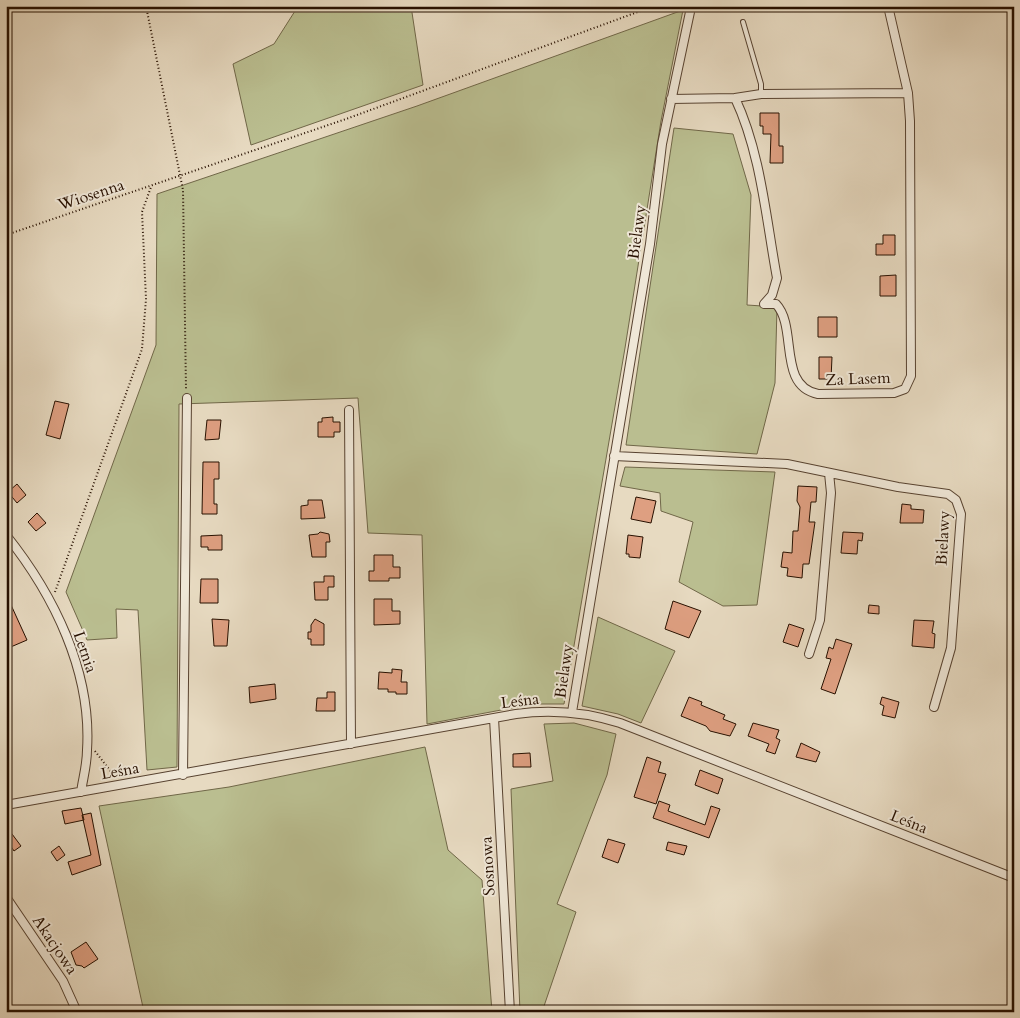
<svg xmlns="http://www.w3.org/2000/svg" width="1020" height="1018" font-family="Cardo,serif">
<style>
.green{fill:#babe90;stroke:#706748}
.building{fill:#de9f81;stroke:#271000}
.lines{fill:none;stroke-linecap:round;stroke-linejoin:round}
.service-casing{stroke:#574230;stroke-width:6}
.minor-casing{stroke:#574230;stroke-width:10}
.path{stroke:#271000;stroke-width:2;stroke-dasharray:1 2.5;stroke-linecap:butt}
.service{stroke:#efe7d7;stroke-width:4}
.minor{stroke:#efe7d7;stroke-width:8}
.labels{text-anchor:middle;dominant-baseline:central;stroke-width:4;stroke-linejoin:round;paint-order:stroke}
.street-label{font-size:16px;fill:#271000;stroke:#efe7d7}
</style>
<rect width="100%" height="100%" fill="#e7dac1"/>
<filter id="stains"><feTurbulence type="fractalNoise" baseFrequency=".004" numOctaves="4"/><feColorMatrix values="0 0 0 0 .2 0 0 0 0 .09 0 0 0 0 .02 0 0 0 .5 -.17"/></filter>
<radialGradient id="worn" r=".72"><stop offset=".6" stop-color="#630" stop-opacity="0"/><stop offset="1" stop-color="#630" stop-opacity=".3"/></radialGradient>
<path class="green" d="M302,6H411L423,85L251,145L233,64L274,44L295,11Z
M683,10L661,121L625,348L564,704H533L427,724L422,535L368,533L358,398L179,404L177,767L147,770L138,610L116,609L117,638L87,640L66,592L156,345L157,194L417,106Z
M674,128L733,134L751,195L747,305L777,307L775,383L757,454L626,445Z
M625,467L775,472L757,605L723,606L679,582L693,522L661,511L660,493L620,486Z
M598,617L675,651L641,723L618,714L582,706Z
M574,723L616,734L607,775L557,904L576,912L542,1012H520L511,789L553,781L544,724Z
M425,747L448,850L482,880L492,1012H144L99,806L229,787Z"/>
<path class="building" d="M760,113H779V146H783V163H770L771,134H763V126H760Z
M883,235H895V255H876V244H883Z
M896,275V296H880V276Z
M818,317H837V337H818Z
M819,357H832L831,379H819Z
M55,401L69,404L60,439L46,435Z
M333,417V422H340V432H334V437H318V422H322V418Z
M207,420H221L219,439L205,440Z
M203,462H219V479H214V504H217V514H202Z
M17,484L26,495L17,503L8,492Z
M798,486L817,487L816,502H811L809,522H815L809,564H803L802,578L787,576L788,568L781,567L783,552L792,553L793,531H798L800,507L797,501Z
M636,497L656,501L651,523L631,519Z
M308,500H322L325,518L301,519V506L308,505Z
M902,504L911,505V509L924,510L923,523H900Z
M37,513L46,523L36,531L28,522Z
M320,532L329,534L330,542H326V557H312L309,535L318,534Z
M843,532L863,533L862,541L858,540L857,554L841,553Z
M222,535V550H208V547H201V536Z
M628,535L643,537L640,558L629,557V554H626Z
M374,555H393V567H400V578H389V581H369V571H374Z
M324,576H334V587H328V600H315L314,582H324Z
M201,579H218V603H200Z
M6,594L27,640L6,649V640L9,638L6,628L10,626L6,617Z
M374,599H392V611H400V624L374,625Z
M673,601L701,611L689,638L665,629Z
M869,605L879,606V614L868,613Z
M212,619L229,620L227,646H214Z
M315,619L324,624V645H311V639H308V632H311V625Z
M914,620L934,621L932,633L935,634L934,648L912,646Z
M789,624L804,629L798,647L783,642Z
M836,639L852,644L835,694L821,689L831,659L826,658L829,647L833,649Z
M392,669L402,670L401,682H407V694H396V692H388V689H378L379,672L392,673Z
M275,684L276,699L250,703L249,687Z
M327,692H335V711H316L317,698H327Z
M689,697L702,702L701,705L725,715L723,719L736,724L730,736L710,731L706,726L681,716Z
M882,697L899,702L895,718L882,715L884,706L880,704Z
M753,723L779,730L776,738L780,740L775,754L766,751L769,744L748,736Z
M801,743L820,752L816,762L796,757Z
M530,753L531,767H513V754Z
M647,757L661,762L658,772L666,774L656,804L634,797Z
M700,770L723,779L718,794L695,785Z
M659,801L670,805L668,811L705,825L711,806L720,809L709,838L653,818Z
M81,808L84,820L65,824L62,811Z
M91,813L101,865L72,875L68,862L91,855L82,815Z
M6,826L21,846L14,851L6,839Z
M608,839L625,844L618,863L602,857Z
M668,842L687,846L684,855L666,850Z
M59,846L65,855L57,861L51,852Z
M86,942L98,959L84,968L82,966L76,965L71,952Z"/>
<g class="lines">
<defs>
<path id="service" d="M743,22L761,84V94"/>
<path id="minor" d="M888,6L908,93L910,121L911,376L905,389L894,393L818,394C777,386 798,327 776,304H764L772,295L777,278C766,219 761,153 735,98L761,94L908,93
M671,99L735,98
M349,410L351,744
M614,456L787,464L898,487L948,494L956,500L961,514L951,648L934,707
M6,535C54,595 92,672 87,750C87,765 83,778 81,792
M809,654L820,620L831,493L829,473
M572,712L650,244L662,144L690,12
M494,718L510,1012
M183,775L187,398
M6,805L516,714C552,709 585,712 620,723L1014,878
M6,897L63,981L77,1012"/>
</defs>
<use href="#service" class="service-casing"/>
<use href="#minor" class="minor-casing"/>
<path class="path" d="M146,6L183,190L186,390
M6,235L346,119L654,6
M55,592L142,349L146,299L142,212L151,187
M95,751L115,777"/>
<use href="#service" class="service"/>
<use href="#minor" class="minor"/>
</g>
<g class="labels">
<g class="street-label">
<text transform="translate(91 195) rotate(-18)">Wiosenna</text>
<text transform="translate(637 232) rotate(-82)">Bielawy</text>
<text transform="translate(858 379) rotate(-2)">Za Lasem</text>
<text transform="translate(943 538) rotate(-87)">Bielawy</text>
<text transform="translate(85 652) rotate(71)">Letnia</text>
<text transform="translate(564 671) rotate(-82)">Bielawy</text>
<text transform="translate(520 701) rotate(-7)">Leśna</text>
<text transform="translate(120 771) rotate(-10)">Leśna</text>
<text transform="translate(909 822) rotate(22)">Leśna</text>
<text transform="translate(488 866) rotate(-93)">Sosnowa</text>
<text transform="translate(55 945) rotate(56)">Akacjowa</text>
</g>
</g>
<rect width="1020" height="1018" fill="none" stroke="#e7dac1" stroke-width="25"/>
<rect x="8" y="8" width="1005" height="1003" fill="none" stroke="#271000" stroke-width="2.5"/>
<rect x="12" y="12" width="995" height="993" fill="none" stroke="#271000"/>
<rect width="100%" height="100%" filter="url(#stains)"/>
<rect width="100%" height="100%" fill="url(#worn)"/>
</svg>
